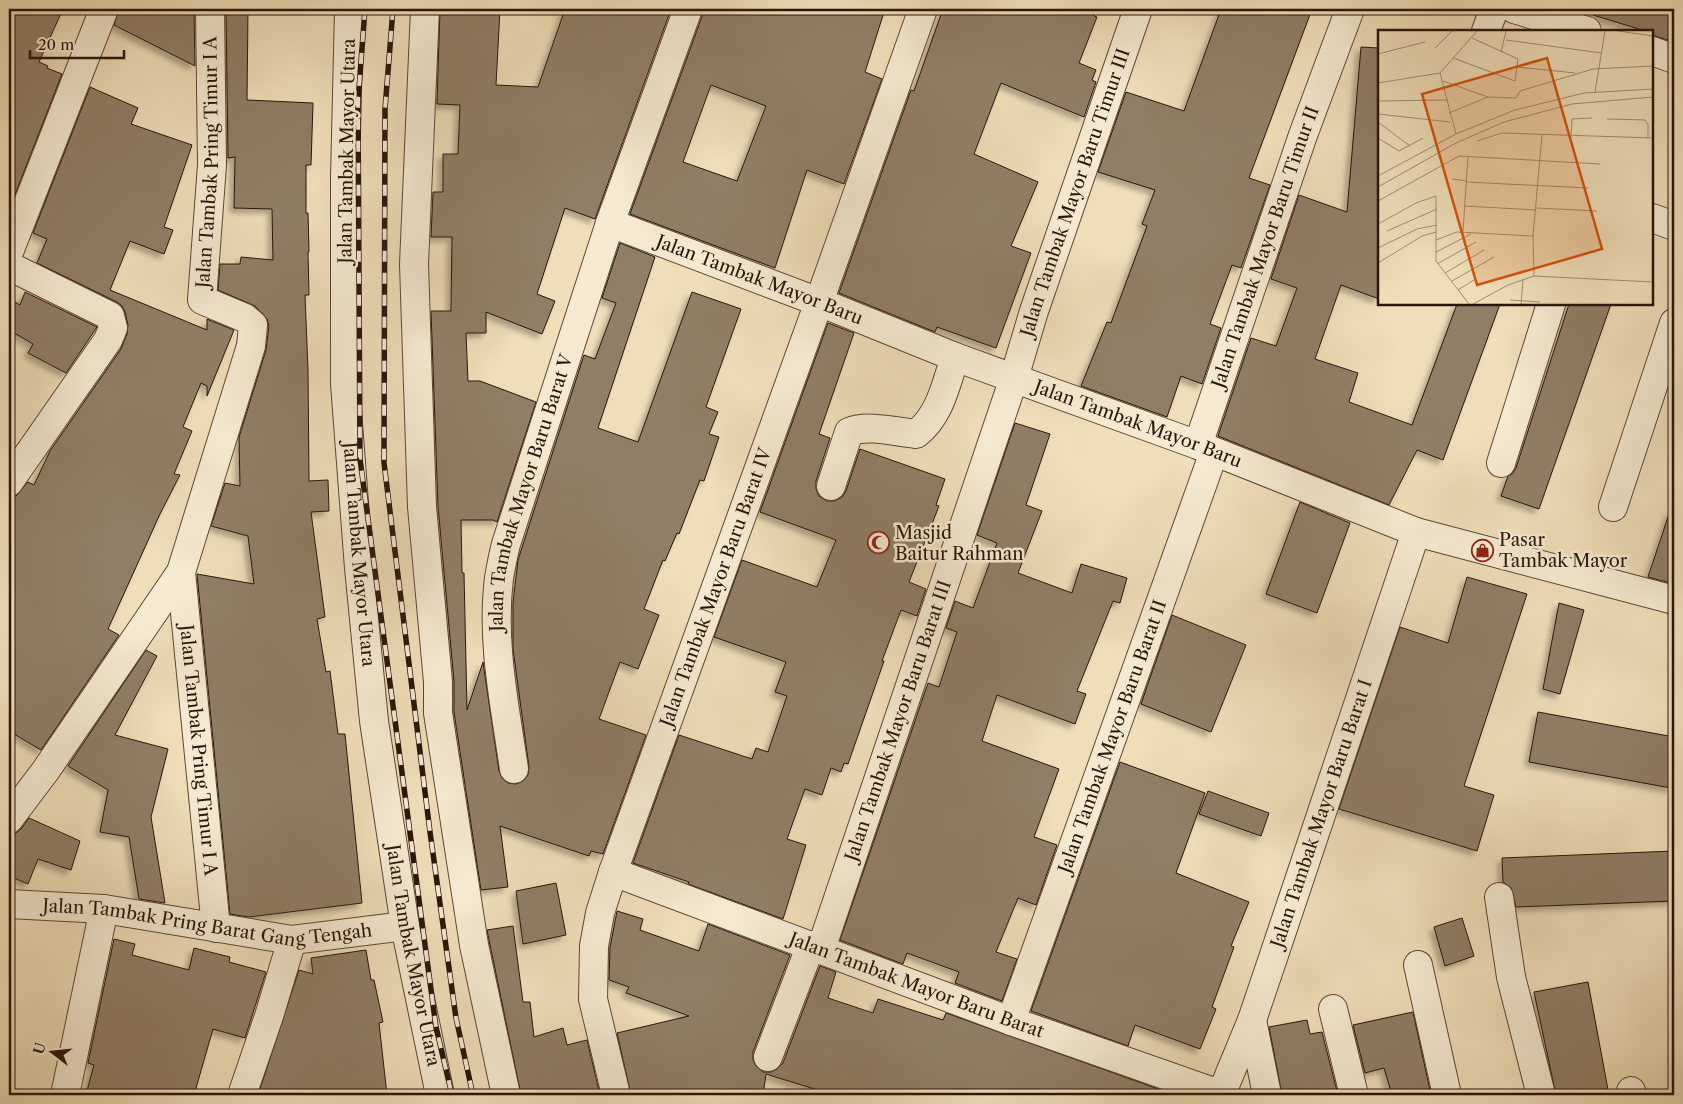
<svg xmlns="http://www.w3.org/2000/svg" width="1683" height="1104" font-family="'Libre Caslon Text',serif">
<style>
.building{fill:#907e66;stroke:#2a150d;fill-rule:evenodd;filter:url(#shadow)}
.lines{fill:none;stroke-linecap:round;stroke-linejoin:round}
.minor-casing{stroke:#5b4738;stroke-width:30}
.minor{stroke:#f5ead1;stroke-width:28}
.rail-casing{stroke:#2a150d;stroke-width:5.5}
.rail{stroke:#f5ead1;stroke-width:4;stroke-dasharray:11;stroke-linecap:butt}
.labels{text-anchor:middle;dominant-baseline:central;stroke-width:5;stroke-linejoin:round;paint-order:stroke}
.street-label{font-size:18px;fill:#2a150d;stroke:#f5ead1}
.poi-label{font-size:18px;fill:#2a150d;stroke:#f5ead1;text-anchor:start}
.inset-road{fill:none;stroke:#a08e74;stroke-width:1}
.view{fill:#d5520c;fill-opacity:0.15;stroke:#d5520c;stroke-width:2.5}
.inset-edge{fill:none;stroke:#2a150d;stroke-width:2.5}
</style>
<defs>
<filter id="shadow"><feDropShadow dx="-4.5" dy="4.5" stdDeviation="2.5" flood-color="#0004"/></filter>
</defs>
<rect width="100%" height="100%" fill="#efdeb8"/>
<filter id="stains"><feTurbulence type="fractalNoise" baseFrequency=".004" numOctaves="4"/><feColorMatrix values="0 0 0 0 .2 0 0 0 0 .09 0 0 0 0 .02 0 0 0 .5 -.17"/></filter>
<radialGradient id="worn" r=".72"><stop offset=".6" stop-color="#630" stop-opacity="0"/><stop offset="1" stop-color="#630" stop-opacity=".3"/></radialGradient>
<path class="building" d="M9,9H63L39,62L48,66L47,68L62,74L9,210Z
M119,9H194L195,66L114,25Z
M226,9H248L247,100L313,103L311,165H306V213H308L309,252H308L309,295H305L308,370L309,481L328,480L329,511L311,512L325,617L317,619L326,672L330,671L338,734H345L362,903L249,917L230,914L197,574L254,584L248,536L211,526L225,483L240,486L239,437L266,350L269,326L267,319L255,306L218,290L220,264H240L241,257L273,260L272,209L234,208L235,157L228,158Z
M440,9H500L496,85L538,87L565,9H671L595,219L565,208L537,294L555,301L542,334L486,312V333H466L468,381H480L536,402L497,522L493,520H461L462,573H464L467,710L483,662L499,771L502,778L508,783L516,784L523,781L528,775L529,767L513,649V603L518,560L584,355L595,359L616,303L602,298L620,243L655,257L598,428L638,442L692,292L741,309L706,407L718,412L709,434L719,437L704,481L700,480L679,534L677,533L665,561L663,560L644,609L659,615L638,669L620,662L599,719L646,735L603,854L591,851L589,856L500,826L508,887L481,890L454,712V681L438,506L431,311H451L452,237H431L433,192H443V154H458L460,105L437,104Z
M703,9H885L865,72L882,79L844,184L807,170L775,268L630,214L703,14ZM711,85L766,106L737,181L683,162Z
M943,9H1096L1094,16L1097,17L1079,63L1096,70L1092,80L1096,82L1084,117L1001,83L974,154L1038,182L1011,246L1031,253L996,348L937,327L935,332L839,293L911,90L914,91Z
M1221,9H1312L1249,178L1270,185L1241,268L1232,265L1210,324L1221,328L1202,384L1181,376L1167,417L1081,386L1107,322L1111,323L1147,226L1142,224L1155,190L1098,172L1126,92L1184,111Z
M1594,9H1674V42L1652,35V31H1638L1639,29L1593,15Z
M1361,47L1379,48V299L1341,285L1315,359L1358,373L1349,402L1412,425L1457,304H1500L1443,460L1417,450L1389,505L1218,436L1251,338L1276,346L1297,288L1271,279L1299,195L1347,212Z
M90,87L138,108L131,124L192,145L164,227L173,230L164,254L130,241L110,290L207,330V319L234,330L207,396V386L201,383L183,427L192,431L174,474L180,475L160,514L108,629L119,635L41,750L9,731V497L16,496L28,482L34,485L50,451L121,349L127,334L128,325L125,312L122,306L117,302L37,263L47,239L33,233Z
M25,292L97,327L66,373L28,353L33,344L9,330V298L20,305Z
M1569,304H1611L1539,509L1501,496L1508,476L1512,474L1516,468Z
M828,323L854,333L819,434L830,438L816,481V489L819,496L827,501H835L842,497L846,491L860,449L945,479L936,505L939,506L909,582L926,589L917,616L901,610L882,661H884L848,764L844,763L841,772L831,768L822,795L805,789L787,839L806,845L783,919L688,884L689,882L633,863L679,735L752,759L756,748L768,752L787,696L775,692L786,662L714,637L742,560L817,587L836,540L760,512Z
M1015,423L1050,434L1026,505L1042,511L1018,573L1072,593L1081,564L1127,578L1120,603L1113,601L1077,691L1086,694L1075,724L997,695L982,741L1059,769L1034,837L1057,845L1036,905L1018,898L996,952L1017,959L1002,1001L955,983L959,972L907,953L903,964L840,940L928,683L939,687L957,632L946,628L955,601L973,608L997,543L977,535Z
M1300,502L1350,523L1317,613L1266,594Z
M1670,511L1674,512V584L1648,577Z
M1467,577L1527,594L1464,786L1494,795L1477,851L1339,809L1400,627L1448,643Z
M1559,603L1584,610L1560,694L1543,689Z
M1172,615L1246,645L1211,732L1141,704Z
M146,650L157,656L115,735L168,749L151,817L165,903L139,899L129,837L100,832L108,790L68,766Z
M1538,712L1674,737V770L1671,788L1529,762Z
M1120,762L1205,793L1176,873L1249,902L1231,946L1234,947L1212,1007L1216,1009L1200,1049L1135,1025L1128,1046L1031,1011Z
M1208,791L1269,813L1261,836L1199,814Z
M29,818L80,841L71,870L38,859L28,884L9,876V834L16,833L21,829Z
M1674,851V901L1516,907L1511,888L1503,882L1502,858Z
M556,883L566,935L523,944L516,891Z
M617,911L643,919L640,930L699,951L708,924L790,955L753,1052V1060L756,1066L763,1072H771L777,1069L783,1063L820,966L836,972L828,998L873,1013L878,999L943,1020L946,1013L1161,1090L1160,1095H834L766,1074L763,1095H631L617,1033L689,1016L626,993L629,987L609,980L610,948Z
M1462,918L1474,956L1445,966L1434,927Z
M513,926L523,1002H530L534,1037L563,1028L567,1045L587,1040L600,1095H521L487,930Z
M114,939L135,944L132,955L189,970L194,948L230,957L229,962L266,972L245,1038L213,1029L194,1095H101L87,1091L94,1065L88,1063Z
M366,950L371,980H374L383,1022L379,1023L387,1095H258L299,970L313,974L311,958Z
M1588,982L1609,1095H1556L1534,992Z
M1413,1012L1431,1095H1392L1384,1068L1365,1073L1353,1025Z
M1307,1020L1310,1034L1322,1032L1338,1095H1282L1269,1027Z"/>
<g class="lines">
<defs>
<g id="minor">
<path id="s1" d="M349,9L345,178V384L359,568L374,721L405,926L440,1095"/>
<path d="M425,9L414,264L422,507L438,682V713L474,945L506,1095"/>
<path d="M1514,9L1587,31"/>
<path d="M1486,31L1494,9"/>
<path d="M1652,51L1674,59"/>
<path d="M1652,218L1674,226"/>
<path id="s2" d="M610,223L819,302L955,357L1198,445L1416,532L1674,600"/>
<path d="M9,252L104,9"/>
<path d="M9,266L110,316L113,328L108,340L9,482"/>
<path id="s3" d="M1198,445L1303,135L1350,9"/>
<path d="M1501,463L1551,304"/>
<path d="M831,486L849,432C866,424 897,432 916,434C940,416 946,384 955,357"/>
<path d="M1613,507L1674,323"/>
<path id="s4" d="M181,572L216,928"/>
<path id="s5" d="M514,769C505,706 491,642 499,578C501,567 503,555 506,544L610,223L688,9"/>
<path id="s6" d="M9,819L46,770L181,572L251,346L253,325L245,318L202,300L212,165L210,9"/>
<path id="s7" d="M613,872L1011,1021L1222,1095"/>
<path d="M1499,897L1511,977L1541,1095"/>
<path id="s8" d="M9,904L104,909L292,940L405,926"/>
<path id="s9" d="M821,949L1014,378L1034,311L1138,9"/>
<path d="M1418,965L1447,1095"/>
<path d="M1333,1009L1354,1095"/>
<path d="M1252,1020L1267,1095"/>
<path id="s10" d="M1011,1021L1214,452"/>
<path d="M768,1057L811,945"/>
<path d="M1631,1091L1632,1095"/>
<path d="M65,1095L104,909"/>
<path d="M242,1095L269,1016L292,940"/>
<path id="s11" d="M616,1095L593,999L594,946L600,913L613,872L819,302L923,9"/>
<path id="s12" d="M1221,1095L1252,1020L1274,955L1416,532"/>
</g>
</defs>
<use href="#minor" class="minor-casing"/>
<use href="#minor" class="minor"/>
<defs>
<path id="rail" d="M365,9L358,101L360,459L436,1027L452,1095
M393,9L385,109L384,463L430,832L456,1018L473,1095"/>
</defs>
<use href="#rail" class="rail-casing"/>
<use href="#rail" class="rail"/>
</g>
<defs>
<symbol id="mosque-ring" viewBox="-11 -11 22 22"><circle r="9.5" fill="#f5ead1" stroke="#8f2418" stroke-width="1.5"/><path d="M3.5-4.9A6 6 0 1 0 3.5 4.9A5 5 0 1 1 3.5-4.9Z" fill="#8f2418"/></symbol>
<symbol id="shop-ring" viewBox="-11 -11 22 22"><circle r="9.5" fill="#f5ead1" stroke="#8f2418" stroke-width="1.5"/><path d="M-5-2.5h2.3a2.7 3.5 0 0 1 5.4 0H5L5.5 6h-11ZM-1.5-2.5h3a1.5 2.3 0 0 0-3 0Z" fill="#8f2418"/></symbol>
</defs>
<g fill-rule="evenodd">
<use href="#mosque-ring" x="866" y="530" width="25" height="25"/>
<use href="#shop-ring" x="1470" y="538" width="25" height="25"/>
</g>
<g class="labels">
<g class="street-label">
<text transform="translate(347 151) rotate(-89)">Jalan Tambak Mayor Utara</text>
<text stroke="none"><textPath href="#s6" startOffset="754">Jalan Tambak Pring Timur I A</textPath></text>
<text stroke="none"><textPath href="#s9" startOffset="798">Jalan Tambak Mayor Baru Timur III</textPath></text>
<text stroke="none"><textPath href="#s3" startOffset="209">Jalan Tambak Mayor Baru Timur II</textPath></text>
<text stroke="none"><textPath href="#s2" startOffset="160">Jalan Tambak Mayor Baru</textPath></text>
<text stroke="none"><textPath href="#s2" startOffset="565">Jalan Tambak Mayor Baru</textPath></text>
<text stroke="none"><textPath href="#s5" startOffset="282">Jalan Tambak Mayor Baru Barat V</textPath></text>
<text stroke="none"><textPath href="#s1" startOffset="546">Jalan Tambak Mayor Utara</textPath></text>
<text stroke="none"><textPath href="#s11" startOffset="531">Jalan Tambak Mayor Baru Barat IV</textPath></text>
<text stroke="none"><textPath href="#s9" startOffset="241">Jalan Tambak Mayor Baru Barat III</textPath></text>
<text stroke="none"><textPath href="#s10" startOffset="302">Jalan Tambak Mayor Baru Barat II</textPath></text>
<text stroke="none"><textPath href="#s4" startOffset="179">Jalan Tambak Pring Timur I A</textPath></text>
<text stroke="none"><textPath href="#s12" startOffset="299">Jalan Tambak Mayor Baru Barat I</textPath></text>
<text stroke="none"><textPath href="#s8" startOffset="200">Jalan Tambak Pring Barat Gang Tengah</textPath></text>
<text stroke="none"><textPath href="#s1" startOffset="951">Jalan Tambak Mayor Utara</textPath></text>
<text stroke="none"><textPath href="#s7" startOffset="324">Jalan Tambak Mayor Baru Barat</textPath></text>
</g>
<g class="poi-label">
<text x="895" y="533">Masjid<tspan x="895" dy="21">Baitur Rahman</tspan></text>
<text x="1499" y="540">Pasar<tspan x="1499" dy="21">Tambak Mayor</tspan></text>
</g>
</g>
<g transform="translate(1378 30)">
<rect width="275" height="275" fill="#efdeb8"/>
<path class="inset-road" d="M240,1L275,6M128,10L223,23M57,18L74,1M123,22L128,1M0,24L47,12M75,28L137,51L140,29L94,8M139,37L197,43M62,43L78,104M62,43L99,1M65,51L110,67L138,68L142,61L215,39L275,36M0,53L62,43M217,62L227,1M0,71L70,70M71,83L110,67M0,84L72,92M229,89L267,90L270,95V108M0,92L32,116M193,107L194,89L214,88M0,108L21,121L45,108M99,111L124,103L275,108M0,146L78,104L137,80L206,63L275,59M74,149L89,151M88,152L210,158M0,157L78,113L126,92L194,74L275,67M0,171L81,126L222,134M87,176L158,180M158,178L219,181M0,194L38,173L58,166V231L91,274M9,201L59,179M85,202L90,126M58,210L79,202L155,206M0,218L39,199L59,195M58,222L93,204M0,233L44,206L58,202M59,234L98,212M67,243L106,220M156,246L155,206L164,105M74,251L116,227M80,260L99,248M132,270L162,272M95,274L130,255L156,246L275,252M143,274L145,249"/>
<path class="view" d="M169,28L224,219L99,255L44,64Z"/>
<rect width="275" height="275" class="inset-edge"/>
</g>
<rect width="1683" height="1104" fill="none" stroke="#efdeb8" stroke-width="30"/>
<rect x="10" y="10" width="1663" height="1084" fill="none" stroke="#2a150d" stroke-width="2.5"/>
<rect x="15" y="15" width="1653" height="1074" fill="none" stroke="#2a150d"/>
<g transform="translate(52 1052) rotate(286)" stroke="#f5ead1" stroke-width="4" paint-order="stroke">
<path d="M0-4L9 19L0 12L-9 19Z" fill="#2a150d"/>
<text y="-8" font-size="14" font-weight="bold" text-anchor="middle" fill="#2a150d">U</text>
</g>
<path d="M30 50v8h94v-8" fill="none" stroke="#2a150d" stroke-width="2.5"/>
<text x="38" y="50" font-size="15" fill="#2a150d" stroke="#f5ead1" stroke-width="4" paint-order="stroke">20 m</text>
<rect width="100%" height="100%" filter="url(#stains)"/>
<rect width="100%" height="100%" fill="url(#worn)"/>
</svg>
